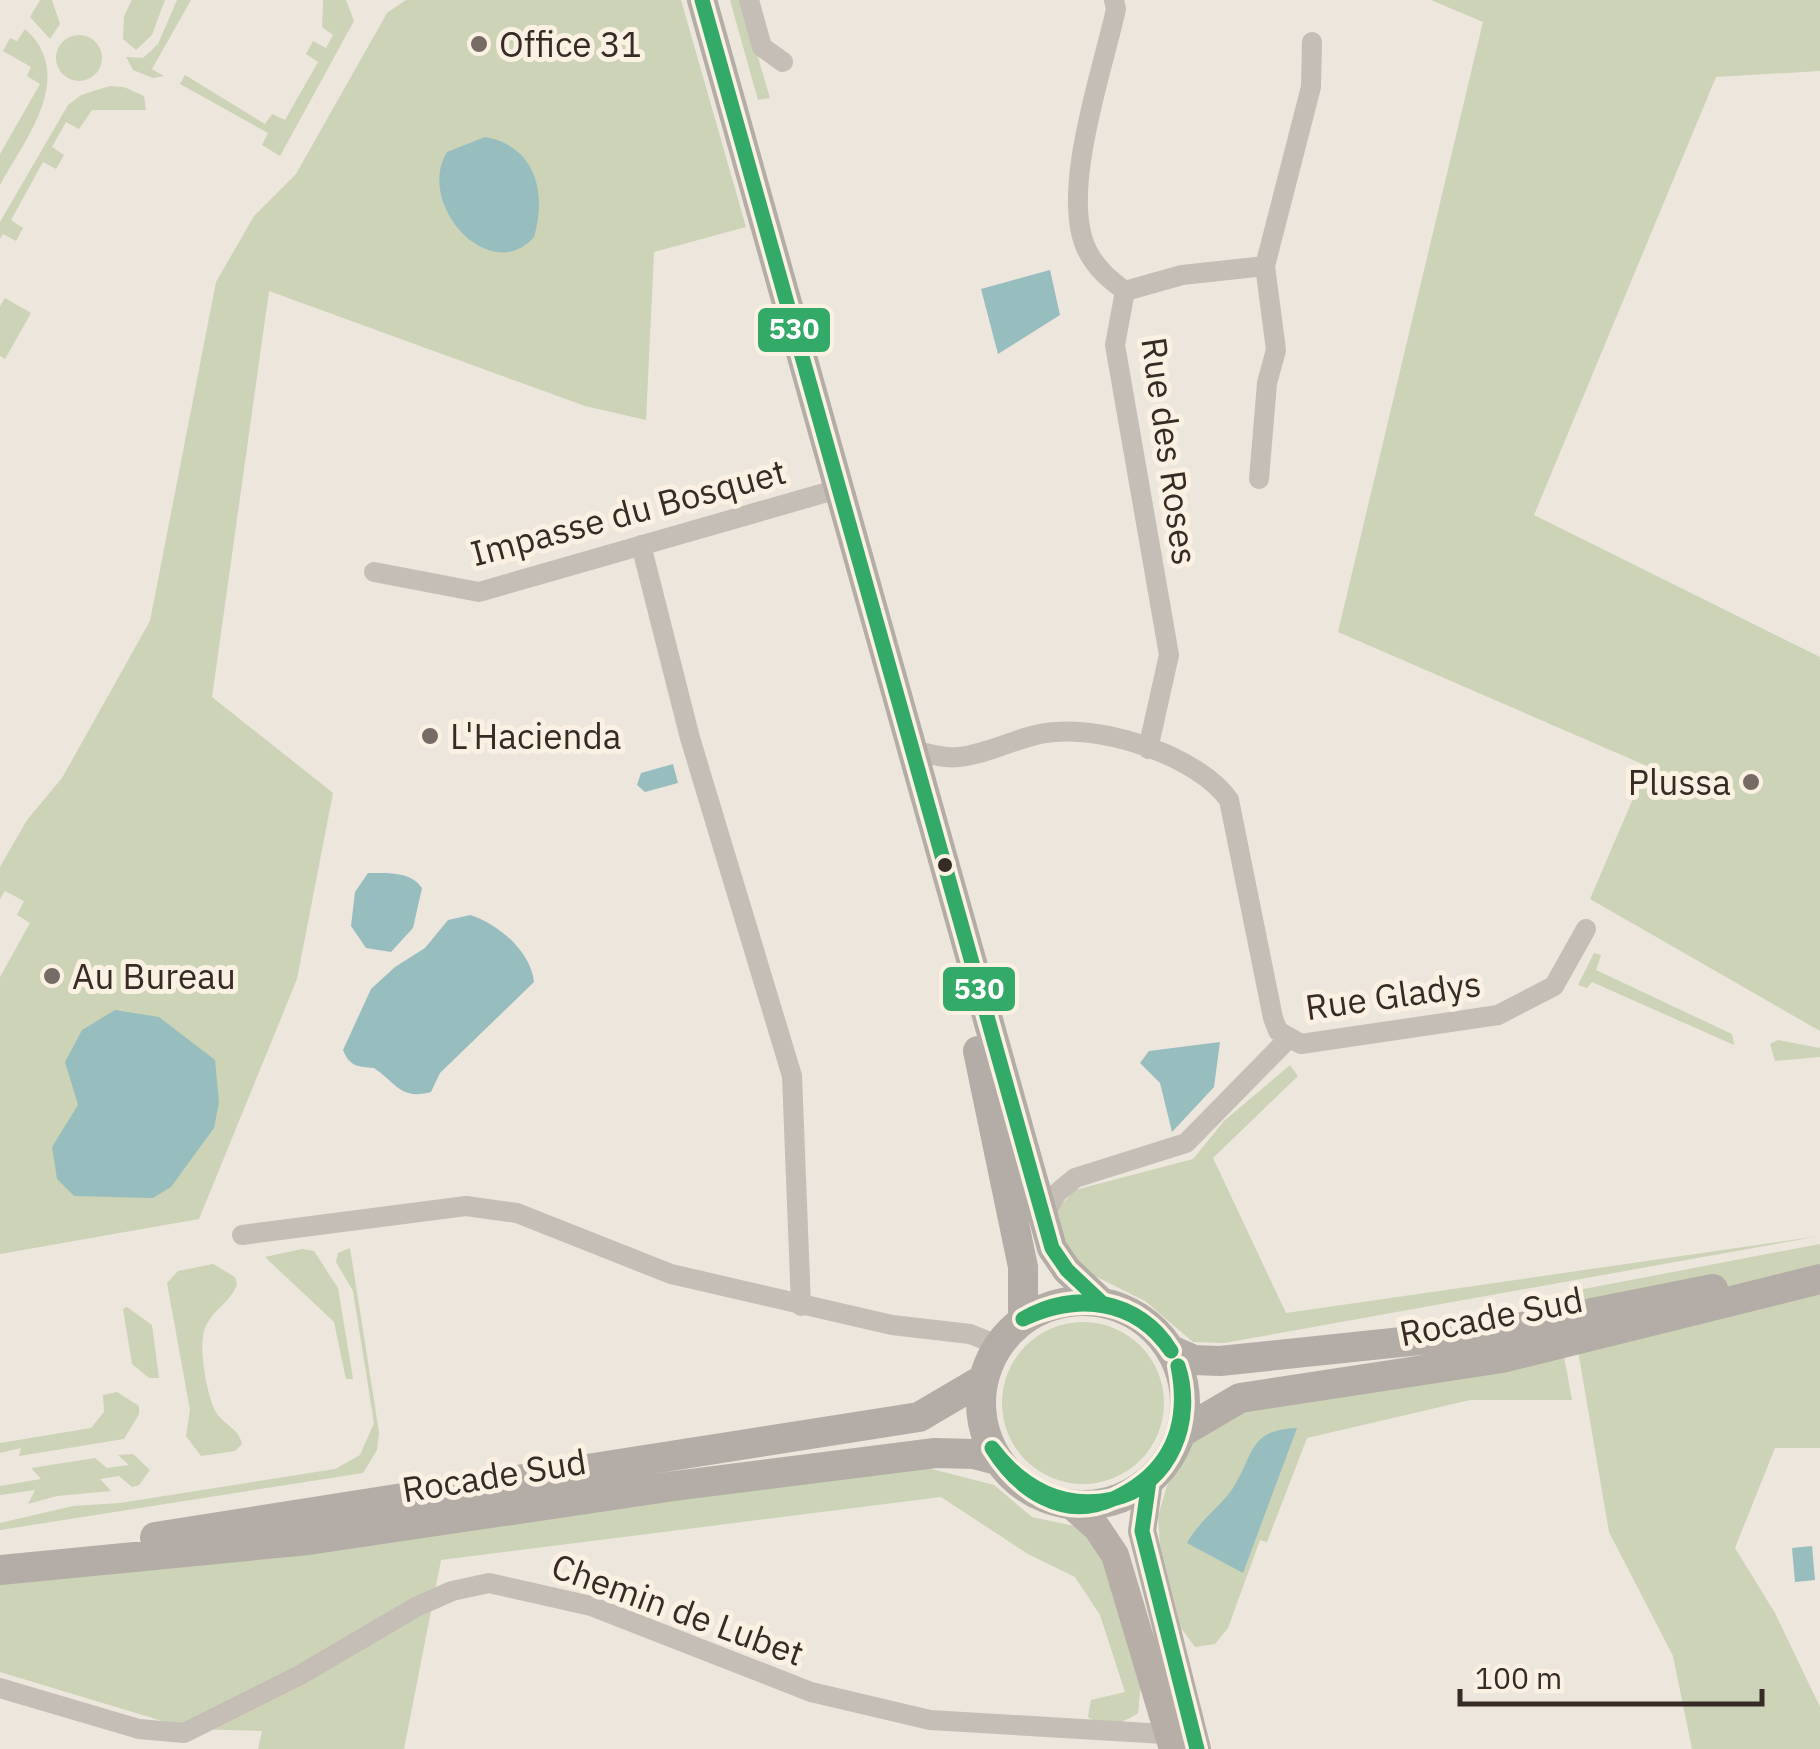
<svg xmlns="http://www.w3.org/2000/svg" width="1820" height="1749" font-family="'IBM Plex Sans',sans-serif">
<style>
.green{fill:#ccd3b6}
.water{fill:#98bdbf}
.lines{fill:none;stroke-linecap:round;stroke-linejoin:round}
.minor{stroke:#c5beb7;stroke-width:20}
.secondary{stroke:#b6aea7;stroke-width:28}
.primary{stroke:#b4aca6;stroke-width:30}
.bus-1-casing{stroke:#fbf1e3;stroke-width:22}
.bus-1{stroke:#34aa68;stroke-width:15}
.poi-dot{fill:#766c65;stroke:#fbf1e3;stroke-width:4}
.bus-dot{fill:#362b25;stroke:#fbf1e3;stroke-width:4}
.labels{text-anchor:middle;dominant-baseline:central;stroke-width:10;stroke-linejoin:round;paint-order:stroke}
.poi-label{font-size:35px;fill:#362b25;stroke:#fbf1e3;text-anchor:start}
.street-label{font-size:35px;fill:#362b25;stroke:#fbf1e3}
.line-badge{stroke:#fbf1e3;stroke-width:4}
.badge-label{font-size:28px;text-anchor:middle;font-weight:bold;fill:#fff}
</style>
<rect width="100%" height="100%" fill="#ede6dd"/>
<path class="green" d="M40,0H52L60,24L50,39L30,17Z
M132,0H165L152,35L136,50L123,39L124,16Z
M177,0H191L152,69L164,76L153,78L133,70L126,57L143,58L158,44Z
M323,0H346L354,21L280,156L262,145L268,133L180,84L185,75L265,124L272,114L285,120L318,62L306,54L313,41L326,48L333,35L322,27Z
M406,0H681L746,227L654,252L646,420L585,406L269,291L212,697L333,793L297,979L199,1219L0,1254V977L30,923L17,915L24,901L5,891L0,899V867L27,820L62,778L150,621L216,282L254,216L296,174L387,13Z
M730,0H741L770,98L758,100Z
M1431,0H1820V71L1716,77L1534,515L1820,657V1031L1590,899L1647,766L1338,632L1483,22Z
M25,29C77,75 26,138 0,185V154L40,84L27,76L31,67L3,51L10,38L17,41Z
M56 58a23 23 0 1 1 46 0a23 23 0 1 1-46 0Z
M110,86L124,87L144,96L146,110H92L79,129L66,122L52,147L64,155L56,169L43,162L11,220L23,228L16,241L3,234L0,239V222L68,105L81,95Z
M5,298L31,313L5,359L0,356V306Z
M1594,953L1601,955L1596,970L1732,1034L1734,1045L1592,982L1587,988L1578,985Z
M1778,1040L1820,1048V1057L1775,1061L1770,1044Z
M1290,1065L1298,1076L1213,1158L1286,1313L1820,1236L1224,1343L1193,1342L1145,1301L1075,1266L1055,1232V1211L1075,1190L1193,1159L1224,1121Z
M1820,1244V1448H1775L1735,1548L1775,1613L1820,1707V1749H1692L1673,1656L1609,1532L1568,1292Z
M350,1248L379,1432L377,1450L363,1473L0,1530V1523L73,1506L120,1503L335,1469L360,1455L374,1423L353,1291L336,1262L338,1253Z
M302,1249L314,1251L338,1288L353,1379H346L334,1322L265,1257Z
M213,1264L235,1277L237,1284C231,1304 207,1311 203,1336C200,1354 207,1398 217,1414C226,1426 239,1429 242,1444L235,1451L201,1456L186,1436L190,1410L167,1283L178,1271Z
M127,1307L152,1325L159,1378H149L132,1364L123,1309Z
M1002 1403a81 81 0 1 1 162 0a81 81 0 1 1-162 0Z
M1564,1356L1572,1400H1470L1307,1438L1267,1542L1260,1540L1228,1628L1215,1644L1195,1647L1181,1628L1160,1545L1158,1516L1167,1486L1195,1437L1243,1412Z
M117,1392L139,1406V1414L124,1439L19,1456L21,1448L0,1453V1443L91,1428L104,1412L103,1395Z
M133,1454L150,1470L139,1485L132,1487L119,1476L100,1479L111,1491L57,1496L28,1504L35,1490L0,1495V1486L41,1479L31,1468L95,1458L107,1468L129,1465L118,1455Z
M928,1468L994,1485L1032,1517L1079,1527L1101,1554L1141,1684L1138,1713C1120,1725 1106,1729 1088,1717L1091,1700L1125,1692L1100,1615L1075,1577L1028,1554L941,1497L441,1560L404,1749H258L262,1731L189,1729L0,1672V1582Z"/>
<path class="water" d="M485,137C536,146 547,193 534,237C490,287 415,204 447,152Z
M1050,270L1060,315L998,354L981,289Z
M673,764L678,783L645,792L637,785L641,773Z
M368,873C387,873 411,871 422,888L413,928L391,952L366,948L351,926L355,892Z
M470,915C499,924 531,952 534,982L440,1073L431,1092C401,1100 397,1084 374,1068C358,1067 349,1066 343,1050L371,989L395,967L425,948L448,920Z
M115,1010L159,1017L215,1060L219,1102L214,1128L171,1187L153,1198L74,1196L57,1179L52,1147L78,1105L65,1062L82,1030Z
M1220,1042L1214,1087L1172,1132L1160,1083L1140,1063L1149,1051Z
M1297,1428L1243,1573L1187,1543C1199,1521 1219,1508 1233,1488C1255,1453 1248,1430 1297,1428Z
M1812,1546L1815,1580L1795,1582L1792,1548Z"/>
<g class="lines">
<path class="minor" d="M749,0L762,47L783,62
M1114,0L1116,9C1103,70 1058,196 1088,252C1097,269 1110,280 1125,291
M1125,291L1115,345L1169,655L1148,749
M1125,291L1182,275L1265,266
M1259,479L1267,383L1276,350L1265,266L1311,87L1312,42
M641,545L690,738L792,1076L801,1306
M374,572L479,592L838,489
M912,750C926,753 944,759 958,757C991,754 1022,734 1055,732C1107,727 1199,757 1229,800L1273,1018L1278,1031L1301,1044L1498,1015L1554,986L1586,929
M1043,1217L1057,1193L1075,1178L1186,1143L1288,1039
M242,1235L466,1206L517,1213L671,1274L892,1325L970,1334L998,1345
M0,1688L139,1729L184,1733L300,1675L416,1607L452,1591L489,1583L591,1606L811,1692L930,1720L1181,1735"/>
<path class="secondary" d="M1149,1481L1142,1531L1197,1749
M1071,1505L1097,1528L1115,1555L1173,1749"/>
<path class="primary" d="M702,0L1052,1248L1067,1270L1101,1302
M978,1051L1023,1267V1319
M981 1403a102 102 0 1 1 204 0a102 102 0 1 1-204 0Z
M1171,1350L1194,1360L1220,1361L1497,1332L1713,1289
M1182,1432L1240,1398L1502,1358L1820,1279
M155,1537L919,1417L982,1380
M0,1570L308,1540L674,1486L935,1453L974,1454L997,1460"/>
<defs>
<path id="bus-1" d="M702,0L1052,1248L1067,1270L1101,1302
M1023,1319C1074,1288 1140,1299 1171,1351
M1023,1319C1078,1294 1135,1298 1171,1351
M992,1448C1022,1488 1063,1510 1113,1499
M992,1448C1018,1490 1063,1522 1113,1499
M1149,1481L1142,1531L1197,1749
M1113,1499C1170,1473 1190,1426 1178,1366
M1113,1499C1171,1486 1196,1419 1178,1366"/>
</defs>
<use href="#bus-1" class="bus-1-casing"/>
<use href="#bus-1" class="bus-1"/>
</g>
<g class="poi-dot">
<circle cx="479" cy="44" r="10"/>
<circle cx="430" cy="736" r="10"/>
<circle cx="1751" cy="782" r="10"/>
<circle cx="52" cy="976" r="10"/>
</g>
<circle class="bus-dot" cx="945" cy="865" r="9"/>
<g class="labels">
<g class="poi-label">
<text x="499" y="44">Office 31</text>
<text x="450" y="736">L'Hacienda</text>
<text x="1731" y="782" text-anchor="end">Plussa</text>
<text x="72" y="976">Au Bureau</text>
</g>
<g class="street-label">
<text transform="translate(1170 451) rotate(82)">Rue des Roses</text>
<text transform="translate(628 512) rotate(-15)">Impasse du Bosquet</text>
<text transform="translate(1393 995) rotate(-8)">Rue Gladys</text>
<text transform="translate(1491 1316) rotate(-11)">Rocade Sud</text>
<text transform="translate(494 1475) rotate(-9)">Rocade Sud</text>
<text transform="translate(678 1609) rotate(20)">Chemin de Lubet</text>
</g>
</g>
<g class="line-badge">
<rect x="756" y="306" width="76" height="48" rx="10" fill="#34aa68"/>
<rect x="941" y="965" width="76" height="48" rx="10" fill="#34aa68"/>
</g>
<g class="badge-label">
<text x="794" y="339">530</text>
<text x="979" y="999">530</text>
</g>
<path d="M1460 1689v15h302v-15" fill="none" stroke="#362b25" stroke-width="5"/>
<text x="1475" y="1689" font-size="30" fill="#362b25" stroke="#fbf1e3" stroke-width="8" paint-order="stroke">100 m</text>
</svg>
